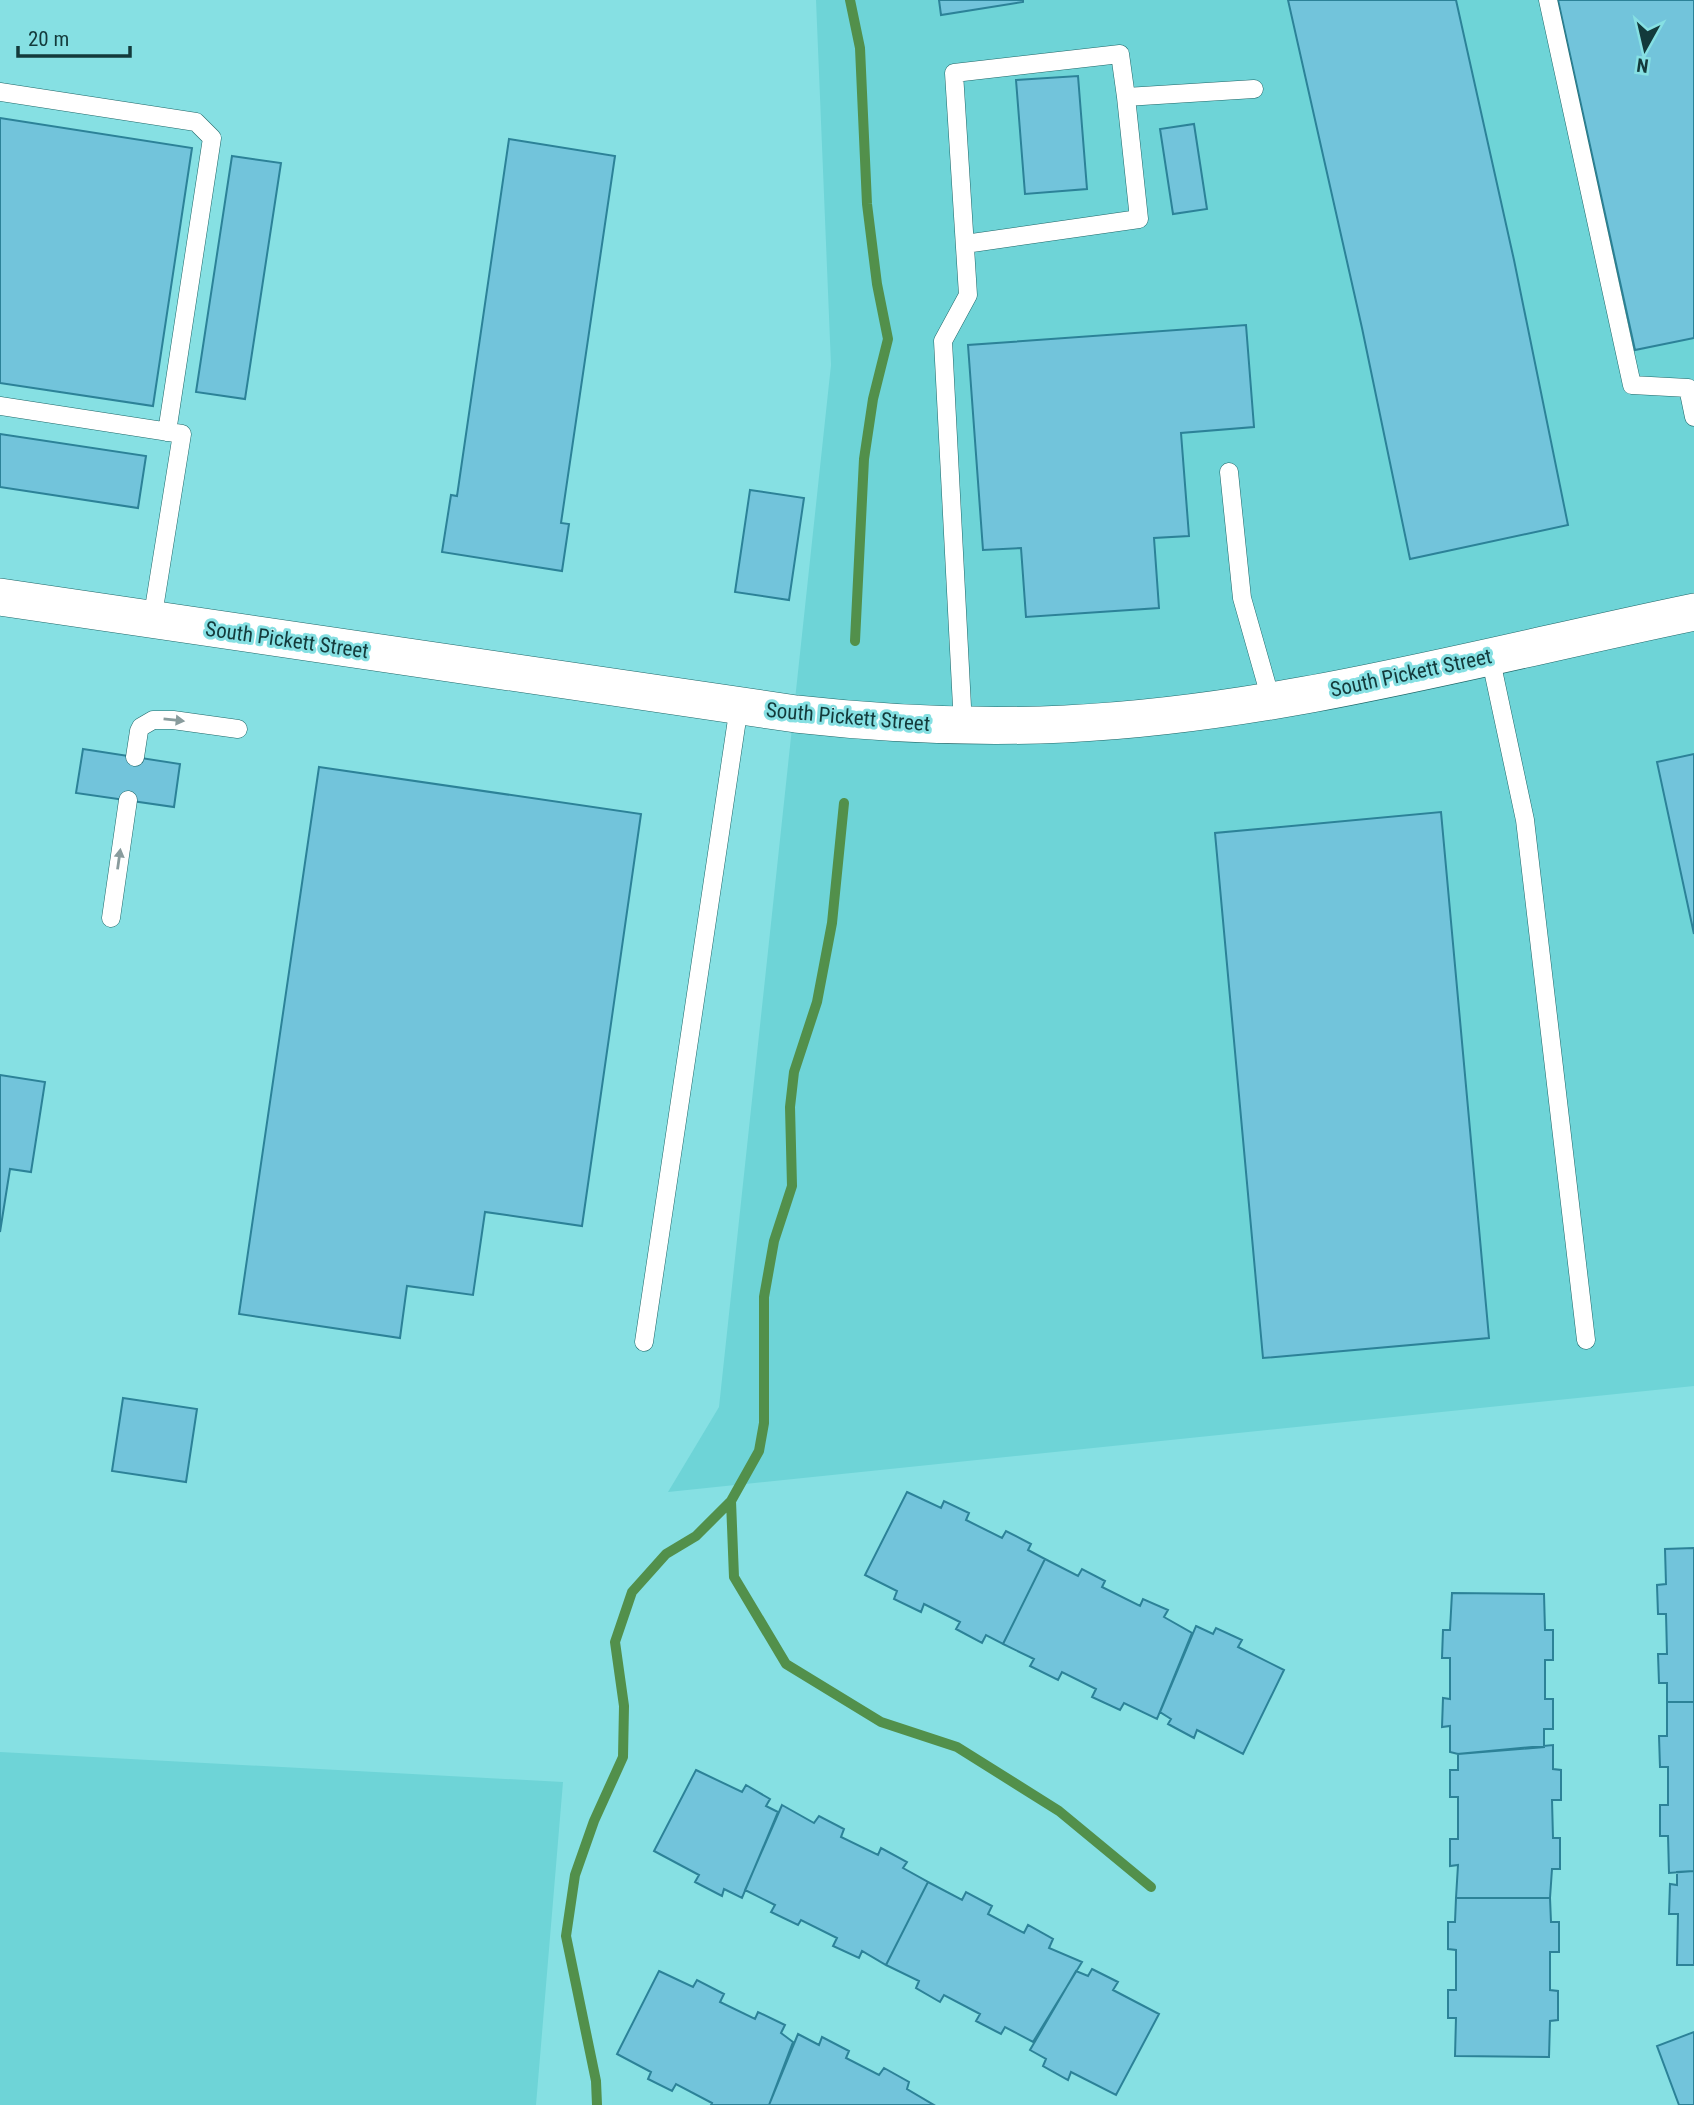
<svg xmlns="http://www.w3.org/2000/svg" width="1694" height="2105" font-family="'Roboto Condensed',sans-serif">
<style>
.built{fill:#6ed4d7}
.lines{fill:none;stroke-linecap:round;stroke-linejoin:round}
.stream{stroke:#52904b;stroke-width:10}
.building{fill:#72c4db;stroke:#2c8298;stroke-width:2}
.service-casing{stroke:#1f6769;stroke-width:19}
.minor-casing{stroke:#1f6769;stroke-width:38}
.service{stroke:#fff;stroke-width:18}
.minor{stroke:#fff;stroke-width:37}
.oneway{fill:#899c9d}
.labels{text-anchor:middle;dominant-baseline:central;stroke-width:6;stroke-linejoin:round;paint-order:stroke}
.street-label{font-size:21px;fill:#133a3b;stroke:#86e0e3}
</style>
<rect width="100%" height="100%" fill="#86e0e3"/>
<path class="built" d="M816,0H1694V1386L668,1492L719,1407L831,365Z
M0,1752L563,1782L536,2105H0Z"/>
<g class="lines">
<path class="stream" d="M850,0L860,48L867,204L877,284L888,339L873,399L864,459L855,641
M731,1501L734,1577L786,1664L881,1722L957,1747L1059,1811L1151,1887
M597,2105L596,2081L566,1936L575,1875L594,1821L623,1757L624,1706L615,1642L632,1592L666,1554L696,1536L731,1501L759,1451L764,1423V1297L774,1241L792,1186L790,1107L794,1072L817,1002L832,923L844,803"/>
</g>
<path class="building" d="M939,0H1023V2L941,15Z
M1288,0H1456L1514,260L1568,525L1410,559L1362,328Z
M1558,0H1694V338L1635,350Z
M1078,76L1087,189L1025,194L1016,80Z
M0,118L192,148L153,406L0,383Z
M1194,124L1207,209L1173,214L1160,129Z
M509,139L615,156L561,523L569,524L562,571L442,552L451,495L457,496Z
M232,156L281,163L245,399L196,392Z
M1246,325L1254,427L1181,433L1189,536L1154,538L1159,608L1026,617L1021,548L983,550L968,345Z
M0,434L146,456L138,508L0,487Z
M750,490L804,498L789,600L735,592Z
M83,749L180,764L174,807L76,793Z
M1694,754V934L1657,762Z
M319,767L641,814L582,1226L485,1212L473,1295L407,1286L400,1338L239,1314Z
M1441,812L1489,1338L1263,1358L1215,833Z
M0,1075L45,1082L31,1172L10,1169L0,1232Z
M123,1398L197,1409L186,1482L112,1471Z
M907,1492L941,1508L944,1501L969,1513L966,1520L1002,1538L1006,1531L1031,1544L1028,1550L1045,1559L1003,1644L986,1635L982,1643L956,1629L960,1622L924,1604L921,1612L894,1599L897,1591L865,1575Z
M1694,1548V1702H1667V1683H1659L1658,1654H1667L1666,1614H1658L1657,1585L1666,1584L1665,1549Z
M1045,1559L1078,1576L1082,1569L1105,1581L1102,1587L1140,1606L1143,1599L1168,1610L1164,1617L1192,1633L1157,1719L1124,1703L1120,1710L1092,1697L1096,1689L1062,1672L1058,1680L1030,1666L1034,1659L1003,1644Z
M1452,1593L1544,1594L1545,1630H1553V1660H1545V1699H1553V1729H1544V1747L1458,1754L1450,1752V1726L1442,1727L1443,1698L1450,1699V1658H1442L1443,1630H1450Z
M1196,1626L1213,1634L1216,1628L1242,1640L1238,1647L1284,1670L1243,1754L1197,1730L1194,1738L1168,1724L1171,1719L1160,1712Z
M1667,1702H1694V1871L1669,1873L1668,1836H1660V1805H1668V1767H1660L1659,1736H1667Z
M1553,1745V1769L1561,1770V1800H1552L1553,1838H1560V1869H1552L1550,1898H1456L1458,1865L1450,1866V1839H1458V1797H1450V1770H1458V1754Z
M696,1770L742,1792L746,1785L770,1799L766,1806L778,1812L742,1898L724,1889L722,1896L695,1882L699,1875L654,1851Z
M782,1805L814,1823L819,1816L844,1829L841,1837L878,1855L881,1848L907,1862L903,1868L928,1882L886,1965L862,1951L859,1958L833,1946L837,1938L801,1920L798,1925L771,1912L775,1905L745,1890Z
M1694,1871V1965H1677L1678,1914H1669L1670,1884L1677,1885V1872Z
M928,1882L962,1900L966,1892L992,1906L988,1914L1024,1933L1028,1925L1053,1939L1049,1948L1082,1962L1033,2042L1005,2027L1001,2034L976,2021L980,2014L944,1995L940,2002L916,1988L919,1981L886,1965Z
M1456,1898H1550L1551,1922H1559V1952H1550V1990L1558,1991V2020L1550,2021L1549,2057L1455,2056L1456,2018H1448V1990H1456V1950L1448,1949V1922H1455Z
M1092,1969L1118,1982L1113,1990L1159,2014L1116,2095L1071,2072L1068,2080L1043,2066L1046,2059L1030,2050L1076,1971L1088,1976Z
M659,1971L693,1987L697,1980L724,1994L720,2002L755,2019L758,2012L785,2025L781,2033L793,2042L769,2105H711L712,2103L676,2084L672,2091L648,2079L651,2072L617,2054Z
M1694,2032V2105H1679L1657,2046Z
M798,2034L819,2045L822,2037L849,2051L846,2058L879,2075L884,2068L909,2082L907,2089L934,2105H769Z"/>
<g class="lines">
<defs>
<path id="service" d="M1548,0L1632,385L1688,388L1694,417
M0,92L196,122L212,138L167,432
M965,244L1139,219L1126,97
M0,406L182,434L152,621
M1229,472L1242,598L1271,700
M1490,656L1525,820L1586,1340
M963,726L943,341L968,295L954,73L1120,54L1126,97L1254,89
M135,757L139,731L141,727L153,720H173L238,729
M111,918L128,800
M644,1342L739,706"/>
<path id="minor" d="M0,597L796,714C885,724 975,728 1065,724C1278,714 1486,655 1694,612"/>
</defs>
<use href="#service" class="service-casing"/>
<use href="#minor" class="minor-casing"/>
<use href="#service" class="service"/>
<use href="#minor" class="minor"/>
</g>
<defs><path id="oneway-solid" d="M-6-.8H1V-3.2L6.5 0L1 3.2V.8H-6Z" transform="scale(1.75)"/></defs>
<g class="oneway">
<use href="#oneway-solid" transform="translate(174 720) rotate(6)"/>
<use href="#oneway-solid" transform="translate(119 859) rotate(-82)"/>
</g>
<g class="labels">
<g class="street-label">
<text transform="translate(287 640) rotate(8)">South Pickett Street</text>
<text transform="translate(1411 673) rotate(-12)">South Pickett Street</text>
<text transform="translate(848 717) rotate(5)">South Pickett Street</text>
</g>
</g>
<g transform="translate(1645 49) rotate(188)" stroke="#86e0e3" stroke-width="5" paint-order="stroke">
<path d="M0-5L12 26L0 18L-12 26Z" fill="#133a3b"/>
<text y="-10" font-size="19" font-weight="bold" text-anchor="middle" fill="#133a3b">N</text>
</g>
<path d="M18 46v10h112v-10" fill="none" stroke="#133a3b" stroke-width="3.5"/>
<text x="28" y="46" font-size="21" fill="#133a3b" stroke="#86e0e3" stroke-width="5" paint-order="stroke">20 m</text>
</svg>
